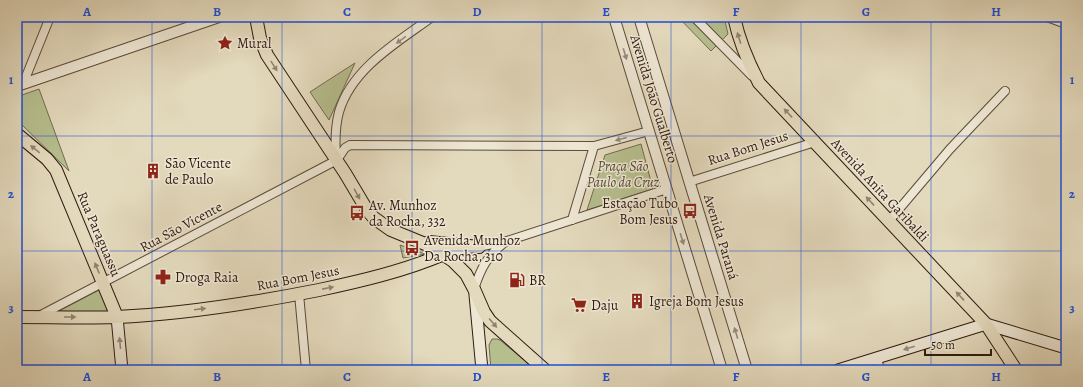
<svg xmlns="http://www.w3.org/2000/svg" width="1083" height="387" font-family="Alegreya,serif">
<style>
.green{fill:#b6be8e;stroke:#726c4f}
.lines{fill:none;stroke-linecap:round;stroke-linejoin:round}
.minor-casing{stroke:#5c4a3b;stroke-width:10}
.tertiary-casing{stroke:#5c4a3b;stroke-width:12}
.secondary-casing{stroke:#2f1a10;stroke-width:13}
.primary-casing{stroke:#2f1a10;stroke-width:14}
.minor{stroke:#ede6d3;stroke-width:8}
.tertiary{stroke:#ede6d3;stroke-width:10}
.secondary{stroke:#ede6d3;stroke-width:11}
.primary{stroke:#e3d9bc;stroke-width:12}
.oneway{fill:#92836f}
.oneway2{fill:#988a7b}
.grid{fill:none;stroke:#1d4ed8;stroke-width:1;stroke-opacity:0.55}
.labels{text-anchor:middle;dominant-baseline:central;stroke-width:3;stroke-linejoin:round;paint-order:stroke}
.poi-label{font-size:14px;fill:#2f1a10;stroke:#ede6d3;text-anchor:start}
.street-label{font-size:14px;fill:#2f1a10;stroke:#ede6d3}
.park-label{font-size:14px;font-style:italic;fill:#584b36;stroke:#ede6d3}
.neatline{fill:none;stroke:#1d4ed8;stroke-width:1.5}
.grid-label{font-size:13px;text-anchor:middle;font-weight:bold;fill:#1d4ed8}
</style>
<rect width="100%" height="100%" fill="#e3d9bc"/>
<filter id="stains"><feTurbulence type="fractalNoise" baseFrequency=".005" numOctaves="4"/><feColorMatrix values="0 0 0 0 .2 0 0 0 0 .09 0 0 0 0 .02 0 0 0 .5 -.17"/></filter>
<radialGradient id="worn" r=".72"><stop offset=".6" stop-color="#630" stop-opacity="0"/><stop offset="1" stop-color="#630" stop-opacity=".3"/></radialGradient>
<path class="green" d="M678,17H724L728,34L711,51Z
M355,63L329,120L310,92Z
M39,89L69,171L17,120V99L22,95Z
M641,144L653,189L587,210L605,155Z
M400,245L425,254L403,258Z
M101,289L112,313H55Z
M492,339H497L500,340L536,370H491L489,345Z"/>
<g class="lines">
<defs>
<path id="minor" d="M694,17L752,76
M1047,17L1066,24
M23,84L50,17
M336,157C335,142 335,127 339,112C352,68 398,42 432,17
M689,182L815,142
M572,220L594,146
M889,221L950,149L1005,91
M444,254L507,241L667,189
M474,289C481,268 487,256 505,242
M299,294L306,370
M39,316L337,160L345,148L350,145L594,146L649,131
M877,358L880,370"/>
<path id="tertiary" d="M614,17L722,370
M639,17L747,370
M17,86L219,17"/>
<path id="secondary" d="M475,295L482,370
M117,317L122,370
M838,370L986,324L1066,348"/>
<path id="primary" d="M256,17L260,38L267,55L345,173L367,210L374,218L391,230L430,246L453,261L466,274L474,289L484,312L490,321L545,370
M734,17C739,41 748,62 759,83L986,324L1016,370
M17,134L47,159L56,170L117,317
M429,242L479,247
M17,317C50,317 84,318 117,317C185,314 253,303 319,290C361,281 404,271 444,254"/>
</defs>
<use href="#minor" class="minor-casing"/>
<use href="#tertiary" class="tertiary-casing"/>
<use href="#secondary" class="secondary-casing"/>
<use href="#primary" class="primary-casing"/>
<use href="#minor" class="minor"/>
<use href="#tertiary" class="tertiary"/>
<use href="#secondary" class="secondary"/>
<use href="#primary" class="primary"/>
</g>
<defs><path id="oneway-solid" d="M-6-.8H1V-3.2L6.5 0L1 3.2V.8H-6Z"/></defs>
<g class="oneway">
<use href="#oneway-solid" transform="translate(739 38) rotate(-107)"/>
<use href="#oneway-solid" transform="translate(274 66) rotate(58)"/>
<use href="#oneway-solid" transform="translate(788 113) rotate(-133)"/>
<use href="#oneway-solid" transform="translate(35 149) rotate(-141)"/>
<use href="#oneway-solid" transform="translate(357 194) rotate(61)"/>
<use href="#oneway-solid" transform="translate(870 201) rotate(-133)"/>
<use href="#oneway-solid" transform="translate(97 268) rotate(-113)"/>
<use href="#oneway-solid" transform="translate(328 288) rotate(-11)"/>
<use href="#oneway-solid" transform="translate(960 296) rotate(-133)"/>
<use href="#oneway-solid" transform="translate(200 309) rotate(-7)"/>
<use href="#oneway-solid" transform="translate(70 317)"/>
<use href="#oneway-solid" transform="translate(493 323) rotate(49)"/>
</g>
<g class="oneway2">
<use href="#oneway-solid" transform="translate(401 40) rotate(144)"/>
<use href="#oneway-solid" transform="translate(625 54) rotate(73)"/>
<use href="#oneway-solid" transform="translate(621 139) rotate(165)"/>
<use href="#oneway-solid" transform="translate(682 239) rotate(73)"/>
<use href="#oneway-solid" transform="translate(736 333) rotate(-107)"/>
<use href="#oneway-solid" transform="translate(120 343) rotate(-95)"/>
<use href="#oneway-solid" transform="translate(909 348) rotate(163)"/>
</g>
<path class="grid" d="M152,17V370M282,17V370M412,17V370M542,17V370M671,17V370M801,17V370M931,17V370M17,136H1066M17,251H1066"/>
<defs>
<symbol id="sight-bare" viewBox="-9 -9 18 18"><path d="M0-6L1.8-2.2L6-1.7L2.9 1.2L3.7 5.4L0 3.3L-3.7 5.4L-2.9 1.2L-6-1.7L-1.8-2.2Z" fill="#8f2418" stroke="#ede6d3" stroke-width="2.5" paint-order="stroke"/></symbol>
<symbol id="building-bare" viewBox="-9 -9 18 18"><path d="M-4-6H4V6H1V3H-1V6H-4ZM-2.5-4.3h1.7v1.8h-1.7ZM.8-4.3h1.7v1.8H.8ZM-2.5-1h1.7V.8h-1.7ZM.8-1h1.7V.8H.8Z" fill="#8f2418" stroke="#ede6d3" stroke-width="2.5" paint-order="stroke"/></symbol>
<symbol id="bus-bare" viewBox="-9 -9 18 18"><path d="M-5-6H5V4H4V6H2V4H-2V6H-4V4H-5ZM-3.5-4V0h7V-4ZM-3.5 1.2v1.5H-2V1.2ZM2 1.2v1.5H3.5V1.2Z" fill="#8f2418" stroke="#ede6d3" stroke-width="2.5" paint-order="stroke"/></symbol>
<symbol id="pharmacy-bare" viewBox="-9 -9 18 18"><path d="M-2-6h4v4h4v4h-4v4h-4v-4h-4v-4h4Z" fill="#8f2418" stroke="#ede6d3" stroke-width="2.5" paint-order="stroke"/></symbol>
<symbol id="fuel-bare" viewBox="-9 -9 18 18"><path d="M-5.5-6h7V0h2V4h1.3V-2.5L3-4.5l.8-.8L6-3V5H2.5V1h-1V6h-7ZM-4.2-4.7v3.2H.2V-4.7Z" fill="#8f2418" stroke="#ede6d3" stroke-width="2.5" paint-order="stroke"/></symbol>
<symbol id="supermarket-bare" viewBox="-9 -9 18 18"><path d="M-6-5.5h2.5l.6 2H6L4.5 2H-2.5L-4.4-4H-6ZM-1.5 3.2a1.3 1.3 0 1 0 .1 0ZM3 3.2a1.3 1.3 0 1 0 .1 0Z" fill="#8f2418" stroke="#ede6d3" stroke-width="2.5" paint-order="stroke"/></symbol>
</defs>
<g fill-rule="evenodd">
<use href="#sight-bare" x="214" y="32" width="22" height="22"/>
<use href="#building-bare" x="142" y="160" width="22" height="22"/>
<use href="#bus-bare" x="679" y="200" width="22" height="22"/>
<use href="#bus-bare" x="346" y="202" width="22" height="22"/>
<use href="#bus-bare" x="401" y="237" width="22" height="22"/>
<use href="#pharmacy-bare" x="152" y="266" width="22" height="22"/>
<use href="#fuel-bare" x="506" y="269" width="22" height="22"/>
<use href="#building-bare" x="626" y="290" width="22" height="22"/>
<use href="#supermarket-bare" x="568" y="294" width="22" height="22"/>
</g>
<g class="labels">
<g class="poi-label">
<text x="237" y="43">Mural</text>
<text x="165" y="163">São Vicente<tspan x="165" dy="16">de Paulo</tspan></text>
<text x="678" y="203" text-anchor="end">Estação Tubo<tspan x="678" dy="16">Bom Jesus</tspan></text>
<text x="369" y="205">Av. Munhoz<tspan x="369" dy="16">da Rocha, 332</tspan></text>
<text x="424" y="240">Avenida Munhoz<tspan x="424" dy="16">Da Rocha, 310</tspan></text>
<text x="175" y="277">Droga Raia</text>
<text x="529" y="280">BR</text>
<text x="649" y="301">Igreja Bom Jesus</text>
<text x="591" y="305">Daju</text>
</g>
<g class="street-label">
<text transform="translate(654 99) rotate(73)">Avenida João Gualberto</text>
<text transform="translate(748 148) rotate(-18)">Rua Bom Jesus</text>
<text transform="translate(880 190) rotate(47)">Avenida Anita Garibaldi</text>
<text transform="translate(181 227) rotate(-28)">Rua São Vicente</text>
<text transform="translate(99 234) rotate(67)">Rua Paraguassu</text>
<text transform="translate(721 237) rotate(73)">Avenida Paraná</text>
<text transform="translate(298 278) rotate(-11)">Rua Bom Jesus</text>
</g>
<g class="park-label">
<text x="623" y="166">Praça São<tspan x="623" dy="16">Paulo da Cruz</tspan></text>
</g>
</g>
<rect width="1083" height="387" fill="none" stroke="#e3d9bc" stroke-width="44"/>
<path d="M925 349v6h66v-6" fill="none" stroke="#2f1a10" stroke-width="2"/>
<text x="931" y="349" font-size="12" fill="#2f1a10" stroke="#ede6d3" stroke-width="3" paint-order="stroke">50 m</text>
<rect x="22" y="22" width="1039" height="343" class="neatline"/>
<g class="grid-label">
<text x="87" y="16">A</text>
<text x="217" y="16">B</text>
<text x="347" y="16">C</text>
<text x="477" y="16">D</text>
<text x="606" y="16">E</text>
<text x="736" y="16">F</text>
<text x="866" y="16">G</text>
<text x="996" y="16">H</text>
<text x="11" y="84">1</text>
<text x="1072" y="84">1</text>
<text x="11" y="198">2</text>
<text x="1072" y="198">2</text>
<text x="11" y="312">3</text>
<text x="1072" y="312">3</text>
<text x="87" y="381">A</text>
<text x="217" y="381">B</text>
<text x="347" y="381">C</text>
<text x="477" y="381">D</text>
<text x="606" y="381">E</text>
<text x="736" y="381">F</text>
<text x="866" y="381">G</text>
<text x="996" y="381">H</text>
</g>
<rect width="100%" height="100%" filter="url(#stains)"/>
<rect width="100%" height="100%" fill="url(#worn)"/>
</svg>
